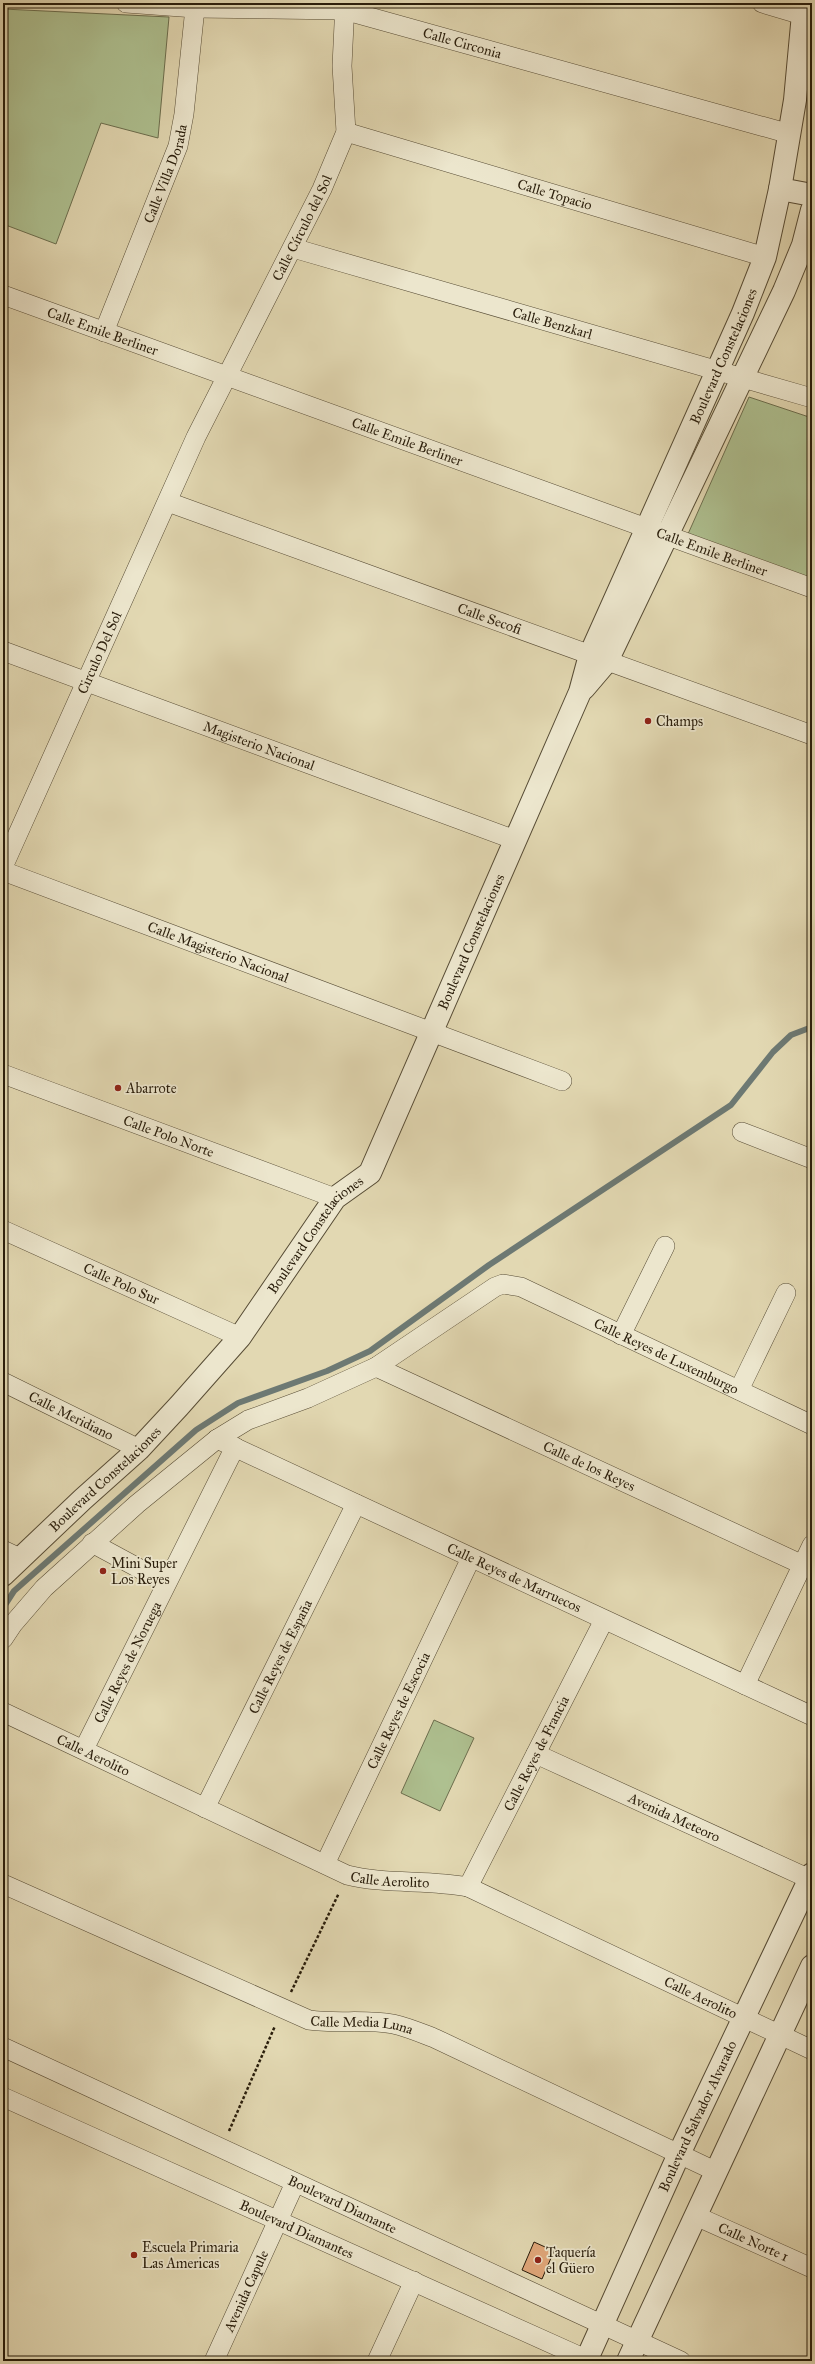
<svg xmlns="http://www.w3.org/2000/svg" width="815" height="2364" font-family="'IM FELL Great Primer',serif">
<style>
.green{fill:#aec090;stroke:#6c6e4e}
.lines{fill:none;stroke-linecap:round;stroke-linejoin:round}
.stream{stroke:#6d7973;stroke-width:6}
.building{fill:#dfa679;stroke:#291d0b}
.minor-casing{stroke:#574c35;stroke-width:20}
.tertiary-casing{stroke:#574c35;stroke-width:24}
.path{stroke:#291d0b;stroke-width:2.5;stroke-dasharray:3 2;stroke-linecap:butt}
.minor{stroke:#ece6cd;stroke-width:19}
.tertiary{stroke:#ece6cd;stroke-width:22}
.poi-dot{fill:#8f2418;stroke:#ece6cd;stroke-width:1.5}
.labels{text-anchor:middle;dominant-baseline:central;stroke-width:3.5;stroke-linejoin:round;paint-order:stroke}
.street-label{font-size:14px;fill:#291d0b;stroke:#ece6cd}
.poi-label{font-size:14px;fill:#291d0b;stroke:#ece6cd;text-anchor:start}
</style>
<rect width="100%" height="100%" fill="#e2d8b2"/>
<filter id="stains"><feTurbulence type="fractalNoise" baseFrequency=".005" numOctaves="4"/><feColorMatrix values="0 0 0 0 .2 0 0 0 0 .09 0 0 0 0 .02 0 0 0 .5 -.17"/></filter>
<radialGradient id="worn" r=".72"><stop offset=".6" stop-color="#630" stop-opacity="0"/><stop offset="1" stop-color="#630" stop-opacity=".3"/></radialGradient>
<path class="green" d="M3,9L169,17L158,138L101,123L56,244L3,224Z
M749,397L812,418V579L688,534Z
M434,1720L474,1738L440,1811L401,1793Z"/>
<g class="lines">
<path class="stream" d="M3,1608L14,1591L196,1430L238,1403L327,1371L370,1351L489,1265L731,1105L773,1052L791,1035L812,1027"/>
</g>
<path class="building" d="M534,2242L554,2251L542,2279L522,2270Z"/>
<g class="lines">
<defs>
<g id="minor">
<path id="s1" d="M126,3L195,8L344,10L790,134"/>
<path d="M762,3L802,15"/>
<path id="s2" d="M346,132L765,257"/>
<path id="s3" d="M293,248L812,398"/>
<path id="s4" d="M3,295L812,588"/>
<path id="s5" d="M104,332L178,146L184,114L195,8"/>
<path id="s6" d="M168,502L812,735"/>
<path id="s7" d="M3,651L515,840"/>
<path id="s8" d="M3,867L196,437L322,189L346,132L342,66L345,3"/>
<path id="s9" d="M3,871L562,1081"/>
<path id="s10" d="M3,1074L335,1198"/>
<path d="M742,1132L812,1159"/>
<path id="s11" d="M3,1230L240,1337"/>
<path d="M621,1335L665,1246"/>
<path id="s12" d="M376,1367L803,1565"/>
<path id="s13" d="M3,1382L139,1449"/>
<path d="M739,1390L786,1293"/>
<path id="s14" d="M217,1439L812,1716"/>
<path d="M92,1543L166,1583"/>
<path d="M3,1550L20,1558"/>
<path id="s15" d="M3,1639L13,1624L44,1588L137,1504L217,1439L248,1420L308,1398L376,1367L495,1287L503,1284L521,1287L812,1425"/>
<path d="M745,1685L812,1545"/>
<path id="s16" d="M3,1712L347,1875C387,1885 428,1879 468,1887L812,2050"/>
<path id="s17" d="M84,1749L235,1447"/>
<path id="s18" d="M536,1754L812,1880"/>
<path id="s19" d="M205,1808L356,1504"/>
<path id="s20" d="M325,1864L471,1558"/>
<path id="s21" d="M3,1884L309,2020C337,2024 365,2019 393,2024C407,2027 421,2033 434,2038L717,2172"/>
<path id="s22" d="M468,1887L604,1620"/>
<path id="s23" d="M3,2047C230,2150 454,2258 681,2361"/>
<path id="s24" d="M3,2097L590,2361"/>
<path id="s25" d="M696,2216L812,2268"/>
<path id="s26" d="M214,2361L295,2183"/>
<path d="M377,2361L414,2281"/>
</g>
<g id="tertiary">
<path d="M780,189L812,195"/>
<path d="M584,688L607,661L784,291L803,245L812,210"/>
<path id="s27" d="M3,1575L83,1499L139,1449L179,1406L240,1337L335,1198L370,1173L580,692L590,655L743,313L765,257L780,189L795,100L804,3"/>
<path id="s28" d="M586,2361L679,2154L812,1874"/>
<path d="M628,2361L812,1966"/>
</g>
</defs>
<use href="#minor" class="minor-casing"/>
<use href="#tertiary" class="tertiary-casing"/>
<path class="path" d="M291,1992L339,1893
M229,2131L275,2026"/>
<use href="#minor" class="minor"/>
<use href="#tertiary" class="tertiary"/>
</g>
<g class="poi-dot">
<circle cx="648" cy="721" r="4"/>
<circle cx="118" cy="1088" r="4"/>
<circle cx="103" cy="1571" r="4"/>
<circle cx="134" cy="2255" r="4"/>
<circle cx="538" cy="2260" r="4"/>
</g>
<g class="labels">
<g class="street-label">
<text stroke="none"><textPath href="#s1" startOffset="341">Calle Circonia</textPath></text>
<text stroke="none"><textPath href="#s5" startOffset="170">Calle Villa Dorada</textPath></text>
<text stroke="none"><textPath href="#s2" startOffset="218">Calle Topacio</textPath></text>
<text stroke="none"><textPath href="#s8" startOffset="706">Calle Círculo del Sol</textPath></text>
<text stroke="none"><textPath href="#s3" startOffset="270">Calle Benzkarl</textPath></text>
<text stroke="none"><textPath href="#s4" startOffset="106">Calle Emile Berliner</textPath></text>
<text stroke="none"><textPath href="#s27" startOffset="1438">Boulevard Constelaciones</textPath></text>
<text stroke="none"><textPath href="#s4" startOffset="430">Calle Emile Berliner</textPath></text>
<text stroke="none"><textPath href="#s4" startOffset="754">Calle Emile Berliner</textPath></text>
<text stroke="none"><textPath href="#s6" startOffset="342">Calle Secofi</textPath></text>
<text stroke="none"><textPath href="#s8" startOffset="235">Circulo Del Sol</textPath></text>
<text stroke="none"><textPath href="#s7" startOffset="273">Magisterio Nacional</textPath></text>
<text stroke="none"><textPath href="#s27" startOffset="800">Boulevard Constelaciones</textPath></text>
<text stroke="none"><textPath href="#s9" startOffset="230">Calle Magisterio Nacional</textPath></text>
<text stroke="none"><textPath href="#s10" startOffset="177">Calle Polo Norte</textPath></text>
<text stroke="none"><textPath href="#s27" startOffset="464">Boulevard Constelaciones</textPath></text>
<text stroke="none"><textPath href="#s11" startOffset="130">Calle Polo Sur</textPath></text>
<text stroke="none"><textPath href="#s15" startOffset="800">Calle Reyes de Luxemburgo</textPath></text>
<text stroke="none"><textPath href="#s13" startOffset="76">Calle Meridiano</textPath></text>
<text stroke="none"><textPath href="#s12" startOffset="235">Calle de los Reyes</textPath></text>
<text stroke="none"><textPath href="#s27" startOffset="140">Boulevard Constelaciones</textPath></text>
<text stroke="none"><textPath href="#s14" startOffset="328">Calle Reyes de Marruecos</textPath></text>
<text stroke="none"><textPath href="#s19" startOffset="169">Calle Reyes de España</textPath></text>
<text stroke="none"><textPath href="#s17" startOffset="97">Calle Reyes de Noruega</textPath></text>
<text stroke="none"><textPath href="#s20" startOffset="170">Calle Reyes de Escocia</textPath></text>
<text stroke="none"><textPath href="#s22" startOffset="150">Calle Reyes de Francia</textPath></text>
<text stroke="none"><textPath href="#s16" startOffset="100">Calle Aerolito</textPath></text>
<text stroke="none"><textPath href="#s18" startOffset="152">Avenida Meteoro</textPath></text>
<text stroke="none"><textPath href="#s16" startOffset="424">Calle Aerolito</textPath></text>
<text stroke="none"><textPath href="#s16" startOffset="760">Calle Aerolito</textPath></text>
<text stroke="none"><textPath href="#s21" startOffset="388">Calle Media Luna</textPath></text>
<text stroke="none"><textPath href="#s28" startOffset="269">Boulevard Salvador Alvarado</textPath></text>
<text stroke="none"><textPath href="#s23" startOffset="374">Boulevard Diamante</textPath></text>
<text stroke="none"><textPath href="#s24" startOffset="322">Boulevard Diamantes</textPath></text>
<text stroke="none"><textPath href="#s25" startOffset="63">Calle Norte 1</textPath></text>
<text stroke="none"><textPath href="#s26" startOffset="77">Avenida Capule</textPath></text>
</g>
<g class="poi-label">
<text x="656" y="721">Champs</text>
<text x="126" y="1088">Abarrote</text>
<text x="111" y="1563">Mini Super<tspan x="111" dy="16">Los Reyes</tspan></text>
<text x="142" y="2247">Escuela Primaria<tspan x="142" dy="16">Las Americas</tspan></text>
<text x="546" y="2252">Taquería<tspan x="546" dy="16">el Güero</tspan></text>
</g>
</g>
<rect width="815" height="2364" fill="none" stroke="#e2d8b2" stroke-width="16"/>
<rect x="4" y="4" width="807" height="2356" fill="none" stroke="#291d0b" stroke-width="2"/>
<rect x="8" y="8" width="799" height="2348" fill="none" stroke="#291d0b"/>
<rect width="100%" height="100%" filter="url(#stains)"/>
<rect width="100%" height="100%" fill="url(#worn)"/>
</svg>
